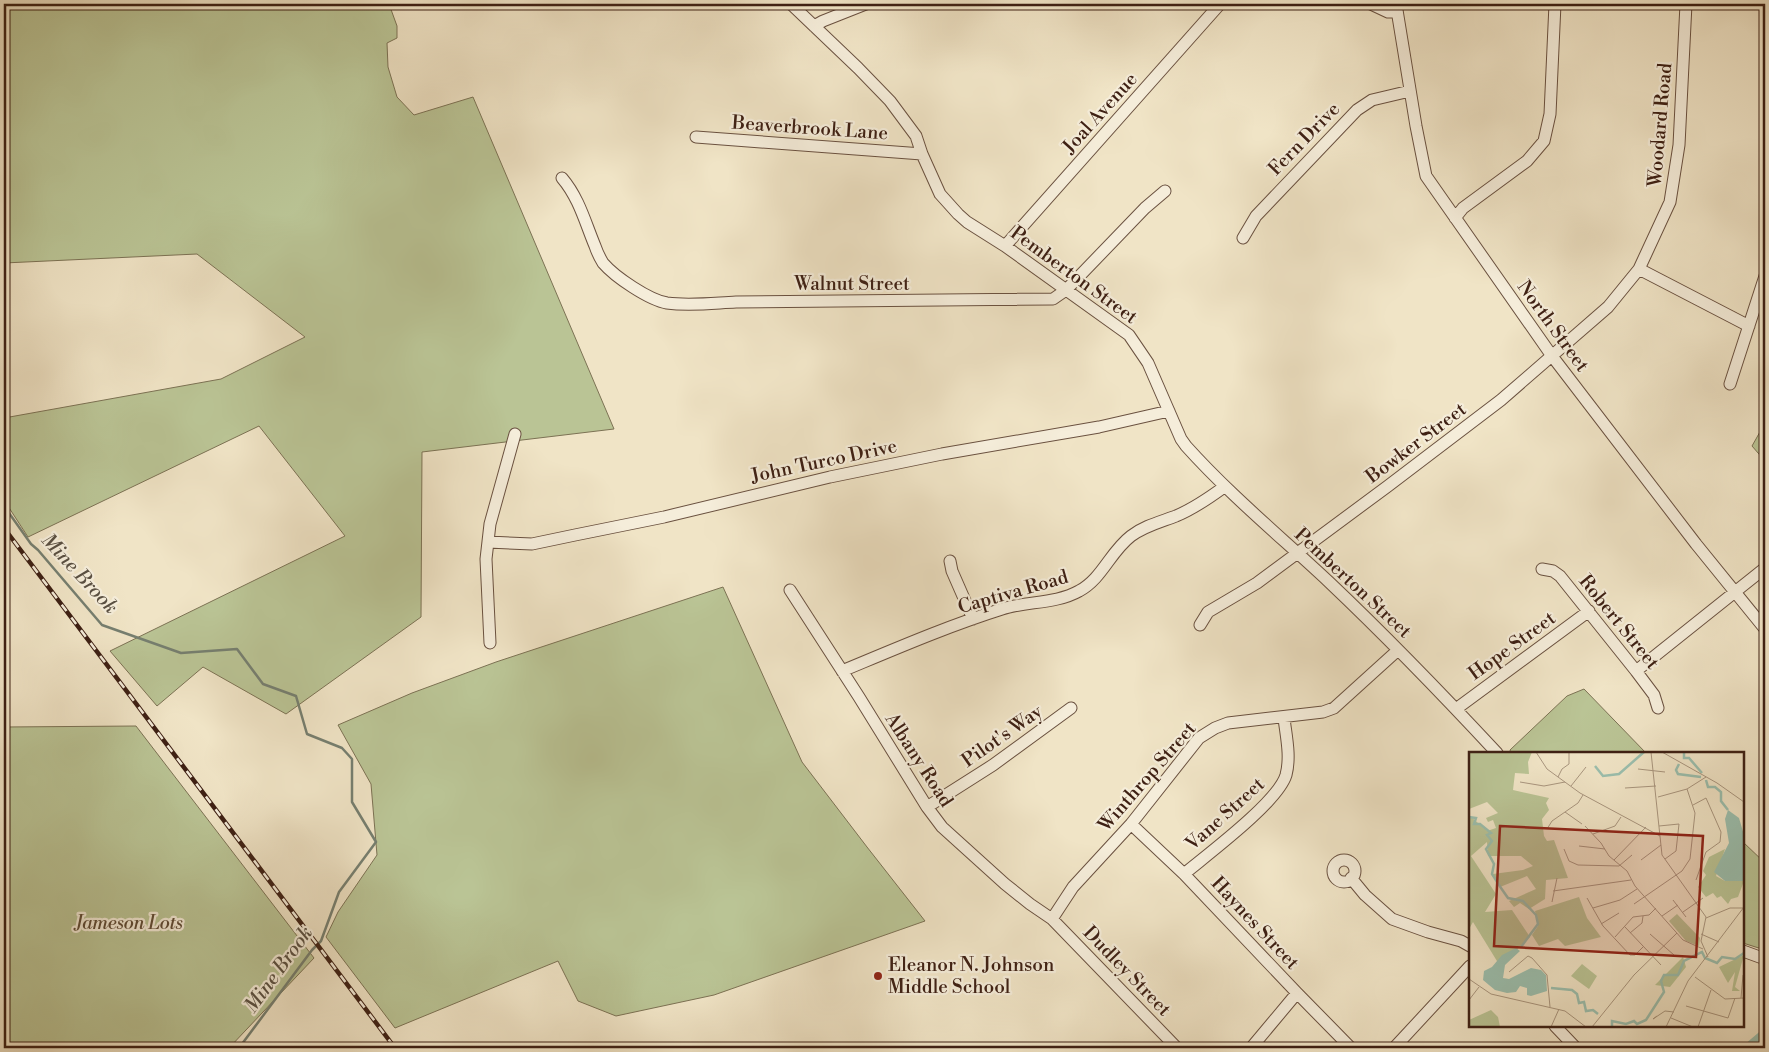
<svg xmlns="http://www.w3.org/2000/svg" width="1769" height="1052" font-family="'Libre Bodoni',serif">
<style>
.green{fill:#bac495;stroke:#7c7254}
.lines{fill:none;stroke-linecap:round;stroke-linejoin:round}
.stream{stroke:#767f70;stroke-width:2.5}
.river{stroke:#9bbfae;stroke-width:15}
.minor-casing{stroke:#6a5140;stroke-width:13}
.minor{stroke:#f5edda;stroke-width:11}
.rail-casing{stroke:#3e2014;stroke-width:4.5}
.rail{stroke:#f5edda;stroke-width:2.5;stroke-dasharray:8;stroke-linecap:butt}
.poi-dot{fill:#8f2418;stroke:#f5edda;stroke-width:2}
.labels{text-anchor:middle;dominant-baseline:central;stroke-width:4.5;stroke-linejoin:round;paint-order:stroke}
.street-label{font-size:19px;fill:#3e2014;stroke:#f5edda}
.park-label{font-size:19px;font-style:italic;fill:#5d4934;stroke:#f5edda}
.poi-label{font-size:19px;fill:#3e2014;stroke:#f5edda;text-anchor:start}
.water-label{font-size:20px;font-style:italic;fill:#5a5042;stroke:#f5edda}
.inset-river{fill:none;stroke:#9bbfae;stroke-width:2.5}
.inset-road{fill:none;stroke:#a9967f;stroke-width:1}
.view{fill:#8f2418;fill-opacity:0.15;stroke:#8f2418;stroke-width:2.5}
.inset-edge{fill:none;stroke:#3e2014;stroke-width:2.5}
</style>
<rect width="100%" height="100%" fill="#f0e4c6"/>
<filter id="stains"><feTurbulence type="fractalNoise" baseFrequency=".004" numOctaves="4"/><feColorMatrix values="0 0 0 0 .2 0 0 0 0 .09 0 0 0 0 .02 0 0 0 .5 -.17"/></filter>
<radialGradient id="worn" r=".72"><stop offset=".6" stop-color="#630" stop-opacity="0"/><stop offset="1" stop-color="#630" stop-opacity=".3"/></radialGradient>
<path class="green" d="M4,4H389L397,26V38L387,43L388,67L397,97L414,115L473,97L614,429L422,452L421,617L286,714L203,667L157,706L110,651L345,536L259,426L28,537L4,500V418L221,379L305,337L197,254L4,263Z
M1765,423V461L1752,446Z
M723,587L802,762L867,847L925,921L714,995L616,1016L578,1001L558,961L395,1028L326,937L338,912L377,855L371,784L338,725L412,693L496,662Z
M1584,689L1646,753H1511L1510,750L1567,696Z
M136,726L314,958L229,1048H4V727Z
M1743,842L1765,863V950L1743,943Z"/>
<g class="lines">
<path class="stream" d="M4,506L31,544L38,550L102,625L181,653L237,649L263,684L296,696L307,734L342,748L352,759V802L376,842L339,892L321,941L312,950L239,1048"/>
<path class="river" d="M1752,1048L1765,1037"/>
<defs>
<path id="minor" d="M791,4L858,68L890,101L916,136L922,154L940,194L958,214L967,222L1005,246L1129,335L1148,363L1181,439L1186,446C1230,495 1281,537 1329,582C1387,637 1443,695 1497,753
M1371,4L1388,12H1397
M1396,4L1416,126L1426,176L1552,356L1696,544L1765,629
M814,26L823,21L866,4
M696,137L922,154
M562,178C579,198 585,222 595,246C597,252 600,258 603,263C615,277 649,300 667,303C690,306 714,303 736,302L1053,299L1066,290L1145,208L1165,191
M1455,218L1463,208L1527,161L1544,141L1550,114L1555,4
M1243,238L1256,216L1357,110L1372,100L1410,91
M1005,246L1220,4
M1639,269L1749,326
M1730,384L1765,276
M488,542L532,544L575,535L664,517L830,477L942,454L1099,427L1169,411
M950,561L952,571L973,619
M1542,569L1553,571L1560,576L1636,671L1654,695L1658,708
M790,590L859,697L927,807L942,827L1005,884L1030,904L1052,919L1177,1048
M1200,625L1208,612L1257,583L1388,486L1501,400L1608,307L1639,269L1670,202L1679,145L1686,4
M490,643L486,559L490,524L515,434
M842,671C895,649 948,626 1002,609C1026,601 1056,604 1079,591C1102,579 1110,552 1131,536C1144,526 1160,522 1176,516C1193,509 1209,498 1224,487
M1636,671L1765,568
M1456,709L1589,611
M927,807L993,765L1071,708
M1131,824L1184,874L1297,993L1351,1048
M1333 871a11 11 0 1 1 22 0a11 11 0 1 1-22 0Z
M1184,874C1208,854 1278,802 1286,775C1291,756 1286,736 1284,718
M1351,878L1365,895L1392,919L1428,932L1461,941L1470,946
M1052,919L1073,887L1131,824L1199,738L1215,728L1228,723L1323,712L1334,708L1398,650
M1743,951L1765,959
M1555,1026L1576,1048
M1251,1048L1297,993
M1394,1048L1470,966"/>
</defs>
<use href="#minor" class="minor-casing"/>
<use href="#minor" class="minor"/>
<defs>
<path id="rail" d="M4,528L395,1048"/>
</defs>
<use href="#rail" class="rail-casing"/>
<use href="#rail" class="rail"/>
</g>
<circle class="poi-dot" cx="878" cy="976" r="5"/>
<g class="labels">
<g class="street-label">
<text transform="translate(1100 113) rotate(-48)">Joal Avenue</text>
<text transform="translate(1660 125) rotate(-85)">Woodard Road</text>
<text transform="translate(810 128) rotate(4)">Beaverbrook Lane</text>
<text transform="translate(1304 139) rotate(-46)">Fern Drive</text>
<text transform="translate(1074 275) rotate(36)">Pemberton Street</text>
<text x="852" y="284">Walnut Street</text>
<text transform="translate(1553 326) rotate(54)">North Street</text>
<text transform="translate(1416 443) rotate(-37)">Bowker Street</text>
<text transform="translate(824 461) rotate(-12)">John Turco Drive</text>
<text transform="translate(1353 583) rotate(43)">Pemberton Street</text>
<text transform="translate(1013 592) rotate(-16)">Captiva Road</text>
<text transform="translate(1619 622) rotate(51)">Robert Street</text>
<text transform="translate(1512 646) rotate(-36)">Hope Street</text>
<text transform="translate(1002 736) rotate(-35)">Pilot's Way</text>
<text transform="translate(919 760) rotate(57)">Albany Road</text>
<text transform="translate(1147 777) rotate(-49)">Winthrop Street</text>
<text transform="translate(1225 814) rotate(-42)">Vane Street</text>
<text transform="translate(1255 923) rotate(47)">Haynes Street</text>
<text transform="translate(1127 971) rotate(46)">Dudley Street</text>
</g>
<g class="park-label">
<text x="129" y="923">Jameson Lots</text>
</g>
<g class="poi-label">
<text x="888" y="965">Eleanor N. Johnson<tspan x="888" dy="22">Middle School</tspan></text>
</g>
<g class="water-label">
<text transform="translate(79 574) rotate(47)">Mine Brook</text>
<text transform="translate(279 970) rotate(-54)">Mine Brook</text>
</g>
</g>
<g transform="translate(1469 752)">
<rect width="275" height="275" fill="#f0e4c6"/>
<path d="M0,0H63L59,10L60,22L46,21L44,38L80,46L77,51L80,58L73,67L75,84L78,89L85,88L99,126L77,128L76,147L60,157L51,151L45,155L40,149L67,137L58,124L31,135L24,122L54,118L64,114L52,104H19L18,90L2,104L27,142L16,160L43,158L61,185L31,214L4,170L0,177V63L18,79L27,76L24,68L19,70L17,66L29,61L18,50L0,57ZM256,97L247,124L256,129H275L269,145L262,147L259,152L252,144L248,146L244,141L237,145L229,135L237,123L234,119L240,105ZM110,145L118,166L132,185L96,194L89,187L70,194L63,183L69,174L66,159ZM208,162L231,186L230,194L217,189L200,169ZM275,203L266,235L271,239H263L266,220L259,231L250,215ZM214,205L217,215L201,235L186,233ZM113,212L128,224L120,237L102,224ZM22,258L29,265L31,275H0V268Z" fill="#bac495"/>
<path d="M259,58L270,66L275,83V129H256L245,120L260,91L256,67ZM47,196L51,199L36,213L34,226L40,227L62,216L72,218L77,223L78,239L62,244L58,243V236L51,234L47,240L38,241L26,238L14,228L15,219L23,215L33,203Z" fill="#9bbfae"/>
<path class="inset-river" d="M215,0V6H220L233,21M210,12L207,18L209,22L232,25M126,14L134,24L150,22L175,0M237,28L239,35H246L252,40V49L259,58M0,65L7,66L5,72H11L22,81L18,83L23,89L17,97L25,112L23,122L32,136L39,146L54,149L67,163L69,172L52,195M82,236L103,238L108,242L110,251L115,250L117,259L124,258L129,262M143,275V269L157,272L165,269L168,272L177,268L195,240L192,229L195,223H209L215,209L233,200L236,206L248,211L253,205L266,207L275,201"/>
<path class="inset-road" d="M67,0L78,17L111,41L191,84M182,0L193,103L237,165L232,189L239,205M193,0L248,31L275,50M169,17L196,20M89,25L93,17L100,12V0M51,30L75,34L96,30M102,34L117,15M156,36L187,34M189,45L218,37L237,25M224,53L237,46L252,80L251,90L237,100L227,128M96,60L113,72M116,74L132,91L140,104L158,119L166,134L214,188L234,197M190,74L210,72L207,99L196,107M78,77L83,69L109,51L114,43M124,82L146,74L152,65M110,94L136,97M95,97L100,109L109,113L150,114L163,103M145,108L177,75M172,108L192,93M84,139L162,128M118,146L134,174L161,203H166L174,195M204,148L217,165M83,150L88,126M165,152L213,119L221,107L226,61L218,37M124,156L151,148L168,137M214,160L234,146M193,164L209,153M237,166L261,156H274M132,172L150,161M156,175L192,213M161,181L173,171L174,164M181,182L205,203M232,182L250,190M146,185L164,165L180,163L187,156M40,220L59,204L63,206L78,223L81,255M226,225L256,247L275,246M0,227L22,242L96,259L117,275M272,246L274,223M0,248L10,235M217,254L259,266L266,246M188,264L184,267L196,259L205,260M202,266L224,275M82,275L90,257M123,275L165,223L208,181M197,275L219,229L275,155M229,275L242,238"/>
<path class="view" d="M31,74L234,84L227,205L25,194Z"/>
<rect width="275" height="275" class="inset-edge"/>
</g>
<rect width="1769" height="1052" fill="none" stroke="#f0e4c6" stroke-width="20"/>
<rect x="5" y="5" width="1759" height="1042" fill="none" stroke="#3e2014" stroke-width="2.5"/>
<rect x="10" y="10" width="1749" height="1032" fill="none" stroke="#3e2014"/>
<rect width="100%" height="100%" filter="url(#stains)"/>
<rect width="100%" height="100%" fill="url(#worn)"/>
</svg>
